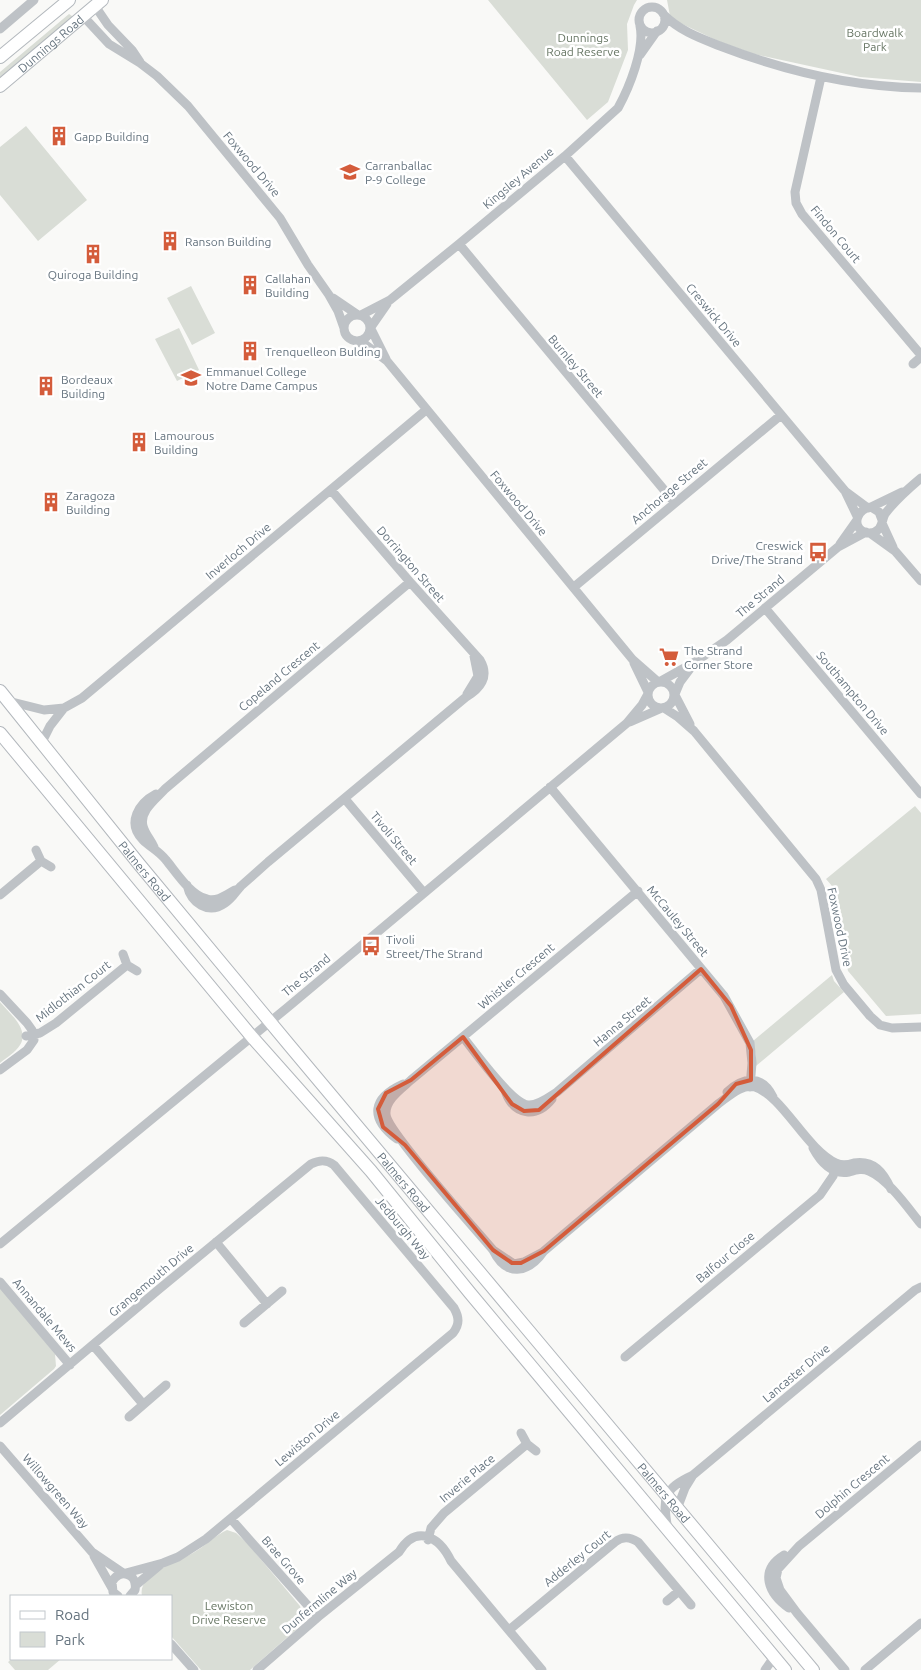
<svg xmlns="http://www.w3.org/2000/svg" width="921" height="1670" font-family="Ubuntu,sans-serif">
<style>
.green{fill:#d9ddd6}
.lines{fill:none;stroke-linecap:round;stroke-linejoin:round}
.secondary-casing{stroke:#b3b8bd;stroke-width:14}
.street{stroke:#bec2c6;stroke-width:9}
.secondary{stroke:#fff;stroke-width:12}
.marked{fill:#d45c3b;fill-opacity:0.2;stroke:#d45c3b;stroke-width:4;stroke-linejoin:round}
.labels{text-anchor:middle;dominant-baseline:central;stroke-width:5;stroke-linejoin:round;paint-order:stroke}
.park-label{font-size:12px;fill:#687765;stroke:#fff}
.street-label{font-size:12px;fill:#66747f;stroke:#fff}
.poi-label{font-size:12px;fill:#66747f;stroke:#fff;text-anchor:start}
</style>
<rect width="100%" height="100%" fill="#f9f9f7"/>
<path class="green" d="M488,0H637L634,5L627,24L628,50L608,102L587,120Z
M667,0H921V82L860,77L754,54L718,41L678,22L670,16Z
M69,14L72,16V17L0,77V72Z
M26,126L87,200L38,241L0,195V147Z
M191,286L215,333L192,345L167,298Z
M179,328L199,370L177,381L155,339Z
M915,806L921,813V1014L886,1016L848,971L832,886L826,879Z
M832,975L834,981L844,992L756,1066V1057L753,1041Z
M0,1002C9,1013 30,1029 20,1045C16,1052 6,1058 0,1063Z
M0,1287L55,1354L56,1366L54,1369L0,1415Z
M227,1530L236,1533L248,1544L300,1606L304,1618L298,1628L250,1670H201L171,1636V1596H142C137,1574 178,1562 193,1553C204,1547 212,1538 223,1532Z
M12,1659H61L48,1670H15L8,1662Z"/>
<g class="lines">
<defs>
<g id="secondary">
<path d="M0,57L69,0"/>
<path id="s1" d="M0,86L102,0"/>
<path id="s2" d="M0,691L139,864L290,1046L813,1670"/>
<path d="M0,733L252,1037L371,1171L470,1293L785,1670"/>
</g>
</defs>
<use href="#secondary" class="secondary-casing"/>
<path class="street" d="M95,6L108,25L132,50L140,62
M639 20a13 13 0 1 1 26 0a13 13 0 1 1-26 0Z
M664,15C680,31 700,38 720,46C785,71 852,87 921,88
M83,16L109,44L140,63L157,76L188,106L280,218L308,265L329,295L338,311L344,328
M0,29L34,0
M640,55L657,31
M821,77L795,192L796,203L802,214L921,355
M565,156L845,491L857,516
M459,244L675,503
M333,298L358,315
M344 328a13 13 0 1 1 26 0a13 13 0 1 1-26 0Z
M361,315L390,300L459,244L565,156L618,108C629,88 645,49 640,26
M371,327L387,304
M371,329L386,359
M358,342L366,345L387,361L633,660L658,682
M913,364L921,357
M845,491L868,508
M871,507L902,492
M882,520L879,512L871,507C859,508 850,525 864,532C869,534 875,533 879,529C883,524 882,519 885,514C895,500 908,489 921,478
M882,523L893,547
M870,533L895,551L921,581
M840,544L857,520
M574,587L781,415
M765,608L921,794
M634,663L648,692
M661,681L695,662L727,640L838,547L866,532
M648 695a13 13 0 1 1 26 0a13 13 0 1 1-26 0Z
M467,694L478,676L474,656
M675,694L680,682L692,666
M675,695L690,724
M8,701L44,710L64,708
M664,708L678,717L694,731L816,879L821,890L836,970L844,985L870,1016L880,1025L892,1028L921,1027
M630,722L662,708
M42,742L50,726L64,708L82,698L426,410
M550,787L724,996L750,1043L752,1063L750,1087
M156,794C139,803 126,823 143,840C150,847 159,851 166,860C176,872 191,896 207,899C217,902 226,895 235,890
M345,799L424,893
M154,847C151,840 145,834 143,826C139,811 156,799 165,789L410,582
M36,850L41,861L51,867
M187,885C191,903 208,915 225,903C232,899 236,891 241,886C250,878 259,870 268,862L466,697C480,689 490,677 480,660L410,582L331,490
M638,891L411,1080C401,1089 385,1100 386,1114C386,1130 477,1231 493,1250C506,1277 528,1274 544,1251L718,1104C728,1097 742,1083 755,1087C783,1096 806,1149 836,1163C842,1166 848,1165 854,1163C874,1160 883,1172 891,1189
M0,895L41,861
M123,954L127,965L137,971
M0,994L27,1023L32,1030L34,1040L27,1050L0,1070
M26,1036L40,1033L56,1023L127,965
M463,1037C475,1052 511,1103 528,1105C538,1106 549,1097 557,1092L701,969
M727,1092C743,1077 762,1074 773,1097
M506,1093C515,1116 537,1118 552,1099
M397,1139C369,1118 372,1098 403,1084
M813,1148C821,1163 832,1175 849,1172C856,1170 862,1168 869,1171C888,1179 908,1208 921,1224
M216,1242L267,1304
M0,1244L288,1007L627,723L642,705L648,694
M493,1250L514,1264L524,1262L543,1252
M0,1282L70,1365
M244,1323L282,1291
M93,1345L143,1404
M625,1357L820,1195L833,1176L837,1164
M129,1417L166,1385
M0,1423L158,1290L311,1164C319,1160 326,1159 334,1165L454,1308C459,1317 460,1324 453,1333L206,1539L178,1557L163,1563L126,1573
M521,1433L527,1444L536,1451
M0,1446L92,1552L123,1573
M677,1509L685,1488L693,1475
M231,1519L318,1617
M668,1530C662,1498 663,1489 693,1475L915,1290L921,1287
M428,1540L431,1528L444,1513L527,1444
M784,1555C758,1571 769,1594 789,1608
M94,1556L112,1588
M136,1585L161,1564
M118,1596L113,1592L112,1582C119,1568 138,1573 135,1590L130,1596
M667,1601L679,1591
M509,1630L615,1542C623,1536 630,1537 638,1542L691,1605
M171,1644L194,1670
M257,1670L318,1617L399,1552C416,1524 439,1536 451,1561L542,1670
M765,1670L774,1657
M845,1670L797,1613L780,1590L776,1578L778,1569L799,1546L921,1445
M865,1670L921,1623"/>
<use href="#secondary" class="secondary"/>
</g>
<path class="marked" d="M701,969L731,1006L751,1050V1080L736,1084L718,1104L544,1251L521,1263H512L493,1250L405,1145L383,1127L378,1109L386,1093L411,1080L463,1037L512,1104L524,1111L539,1110Z"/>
<defs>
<symbol id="building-bare" viewBox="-9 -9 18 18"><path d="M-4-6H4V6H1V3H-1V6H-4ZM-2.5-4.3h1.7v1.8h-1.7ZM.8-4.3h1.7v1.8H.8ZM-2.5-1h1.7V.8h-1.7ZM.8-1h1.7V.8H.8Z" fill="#d45c3b" stroke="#fff" stroke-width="2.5" paint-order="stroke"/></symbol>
<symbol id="school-bare" viewBox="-9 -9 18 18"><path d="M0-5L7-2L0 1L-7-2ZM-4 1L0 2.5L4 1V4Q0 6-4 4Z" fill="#d45c3b" stroke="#fff" stroke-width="2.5" paint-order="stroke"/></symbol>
<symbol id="bus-bare" viewBox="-9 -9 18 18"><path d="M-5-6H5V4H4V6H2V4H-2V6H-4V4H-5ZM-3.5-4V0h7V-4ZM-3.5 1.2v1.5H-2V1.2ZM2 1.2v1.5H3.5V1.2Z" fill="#d45c3b" stroke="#fff" stroke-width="2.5" paint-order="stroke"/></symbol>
<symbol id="supermarket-bare" viewBox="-9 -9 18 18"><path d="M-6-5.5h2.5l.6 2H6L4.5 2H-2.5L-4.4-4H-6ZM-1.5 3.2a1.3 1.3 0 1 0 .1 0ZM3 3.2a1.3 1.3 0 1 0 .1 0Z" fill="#d45c3b" stroke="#fff" stroke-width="2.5" paint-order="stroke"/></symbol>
</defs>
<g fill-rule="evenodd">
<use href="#building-bare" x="45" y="122" width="28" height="28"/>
<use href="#school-bare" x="336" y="158" width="28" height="28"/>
<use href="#building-bare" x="156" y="227" width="28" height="28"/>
<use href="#building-bare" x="79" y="240" width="28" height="28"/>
<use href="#building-bare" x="236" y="271" width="28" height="28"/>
<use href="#building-bare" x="236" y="337" width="28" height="28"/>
<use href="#school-bare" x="177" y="364" width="28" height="28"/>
<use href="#building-bare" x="32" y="372" width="28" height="28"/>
<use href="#building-bare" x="125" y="428" width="28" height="28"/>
<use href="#building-bare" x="37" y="488" width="28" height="28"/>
<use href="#bus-bare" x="804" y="538" width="28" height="28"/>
<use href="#supermarket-bare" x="655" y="643" width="28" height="28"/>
<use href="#bus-bare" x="357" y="932" width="28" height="28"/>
</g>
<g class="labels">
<g class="park-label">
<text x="875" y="32">Boardwalk<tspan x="875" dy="14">Park</tspan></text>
<text x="583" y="37">Dunnings<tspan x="583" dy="14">Road Reserve</tspan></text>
<text x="229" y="1605">Lewiston<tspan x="229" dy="14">Drive Reserve</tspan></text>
</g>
<g class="street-label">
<text stroke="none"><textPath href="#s1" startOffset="66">Dunnings Road</textPath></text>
<text transform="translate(252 164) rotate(50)">Foxwood Drive</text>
<text transform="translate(518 178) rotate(-40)">Kingsley Avenue</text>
<text transform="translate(836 234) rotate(50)">Findon Court</text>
<text transform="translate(714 315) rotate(50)">Creswick Drive</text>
<text transform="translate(576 366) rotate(50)">Burnley Street</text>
<text transform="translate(669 491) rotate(-40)">Anchorage Street</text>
<text transform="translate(519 503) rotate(50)">Foxwood Drive</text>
<text transform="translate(238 551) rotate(-40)">Inverloch Drive</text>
<text transform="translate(411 564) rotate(49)">Dorrington Street</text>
<text transform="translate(760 596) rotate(-40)">The Strand</text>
<text transform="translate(279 676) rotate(-40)">Copeland Crescent</text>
<text transform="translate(853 693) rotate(50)">Southampton Drive</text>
<text transform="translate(394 838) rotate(50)">Tivoli Street</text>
<text stroke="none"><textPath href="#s2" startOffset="231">Palmers Road</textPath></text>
<text transform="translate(678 921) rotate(50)">McCauley Street</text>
<text transform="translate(840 927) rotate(78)">Foxwood Drive</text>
<text transform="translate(306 975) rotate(-40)">The Strand</text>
<text transform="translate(516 976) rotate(-40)">Whistler Crescent</text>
<text transform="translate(73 991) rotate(-38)">Midlothian Court</text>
<text transform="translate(622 1021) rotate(-40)">Hanna Street</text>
<text stroke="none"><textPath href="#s2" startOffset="636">Palmers Road</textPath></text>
<text transform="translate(403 1228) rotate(50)">Jedburgh Way</text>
<text transform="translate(725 1257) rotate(-40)">Balfour Close</text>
<text transform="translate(151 1280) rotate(-40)">Grangemouth Drive</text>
<text transform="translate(45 1315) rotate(50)">Annandale Mews</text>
<text transform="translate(796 1373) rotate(-40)">Lancaster Drive</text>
<text transform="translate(307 1438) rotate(-40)">Lewiston Drive</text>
<text transform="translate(467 1478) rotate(-40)">Inverie Place</text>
<text transform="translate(852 1486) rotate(-40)">Dolphin Crescent</text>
<text transform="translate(56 1491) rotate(49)">Willowgreen Way</text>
<text stroke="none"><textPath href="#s2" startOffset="1041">Palmers Road</textPath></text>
<text transform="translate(577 1558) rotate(-39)">Adderley Court</text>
<text transform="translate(284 1560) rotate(49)">Brae Grove</text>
<text transform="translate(319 1601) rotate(-40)">Dunfermline Way</text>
</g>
<g class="poi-label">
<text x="74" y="136">Gapp Building</text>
<text x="365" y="165">Carranballac<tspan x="365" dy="14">P-9 College</tspan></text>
<text x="185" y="241">Ranson Building</text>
<text x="93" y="274" text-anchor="middle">Quiroga Building</text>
<text x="265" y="278">Callahan<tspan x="265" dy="14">Building</tspan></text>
<text x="265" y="351">Trenquelleon Bulding</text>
<text x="206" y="371">Emmanuel College<tspan x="206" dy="14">Notre Dame Campus</tspan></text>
<text x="61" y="379">Bordeaux<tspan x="61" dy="14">Building</tspan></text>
<text x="154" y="435">Lamourous<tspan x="154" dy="14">Building</tspan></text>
<text x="66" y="495">Zaragoza<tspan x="66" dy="14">Building</tspan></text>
<text x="803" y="545" text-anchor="end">Creswick<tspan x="803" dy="14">Drive/The Strand</tspan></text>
<text x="684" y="650">The Strand<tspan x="684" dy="14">Corner Store</tspan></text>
<text x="386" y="939">Tivoli<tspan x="386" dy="14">Street/The Strand</tspan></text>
</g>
</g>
<rect x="10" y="1595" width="162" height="65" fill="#ffffff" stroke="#c2c7cc"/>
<rect x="20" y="1611" width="25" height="8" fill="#ffffff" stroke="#c2c7cc"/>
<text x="55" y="1620" font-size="15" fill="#66747f">Road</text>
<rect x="20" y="1632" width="25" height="15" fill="#d9ddd6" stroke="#c2c7cc"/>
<text x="55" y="1645" font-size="15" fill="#66747f">Park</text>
</svg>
